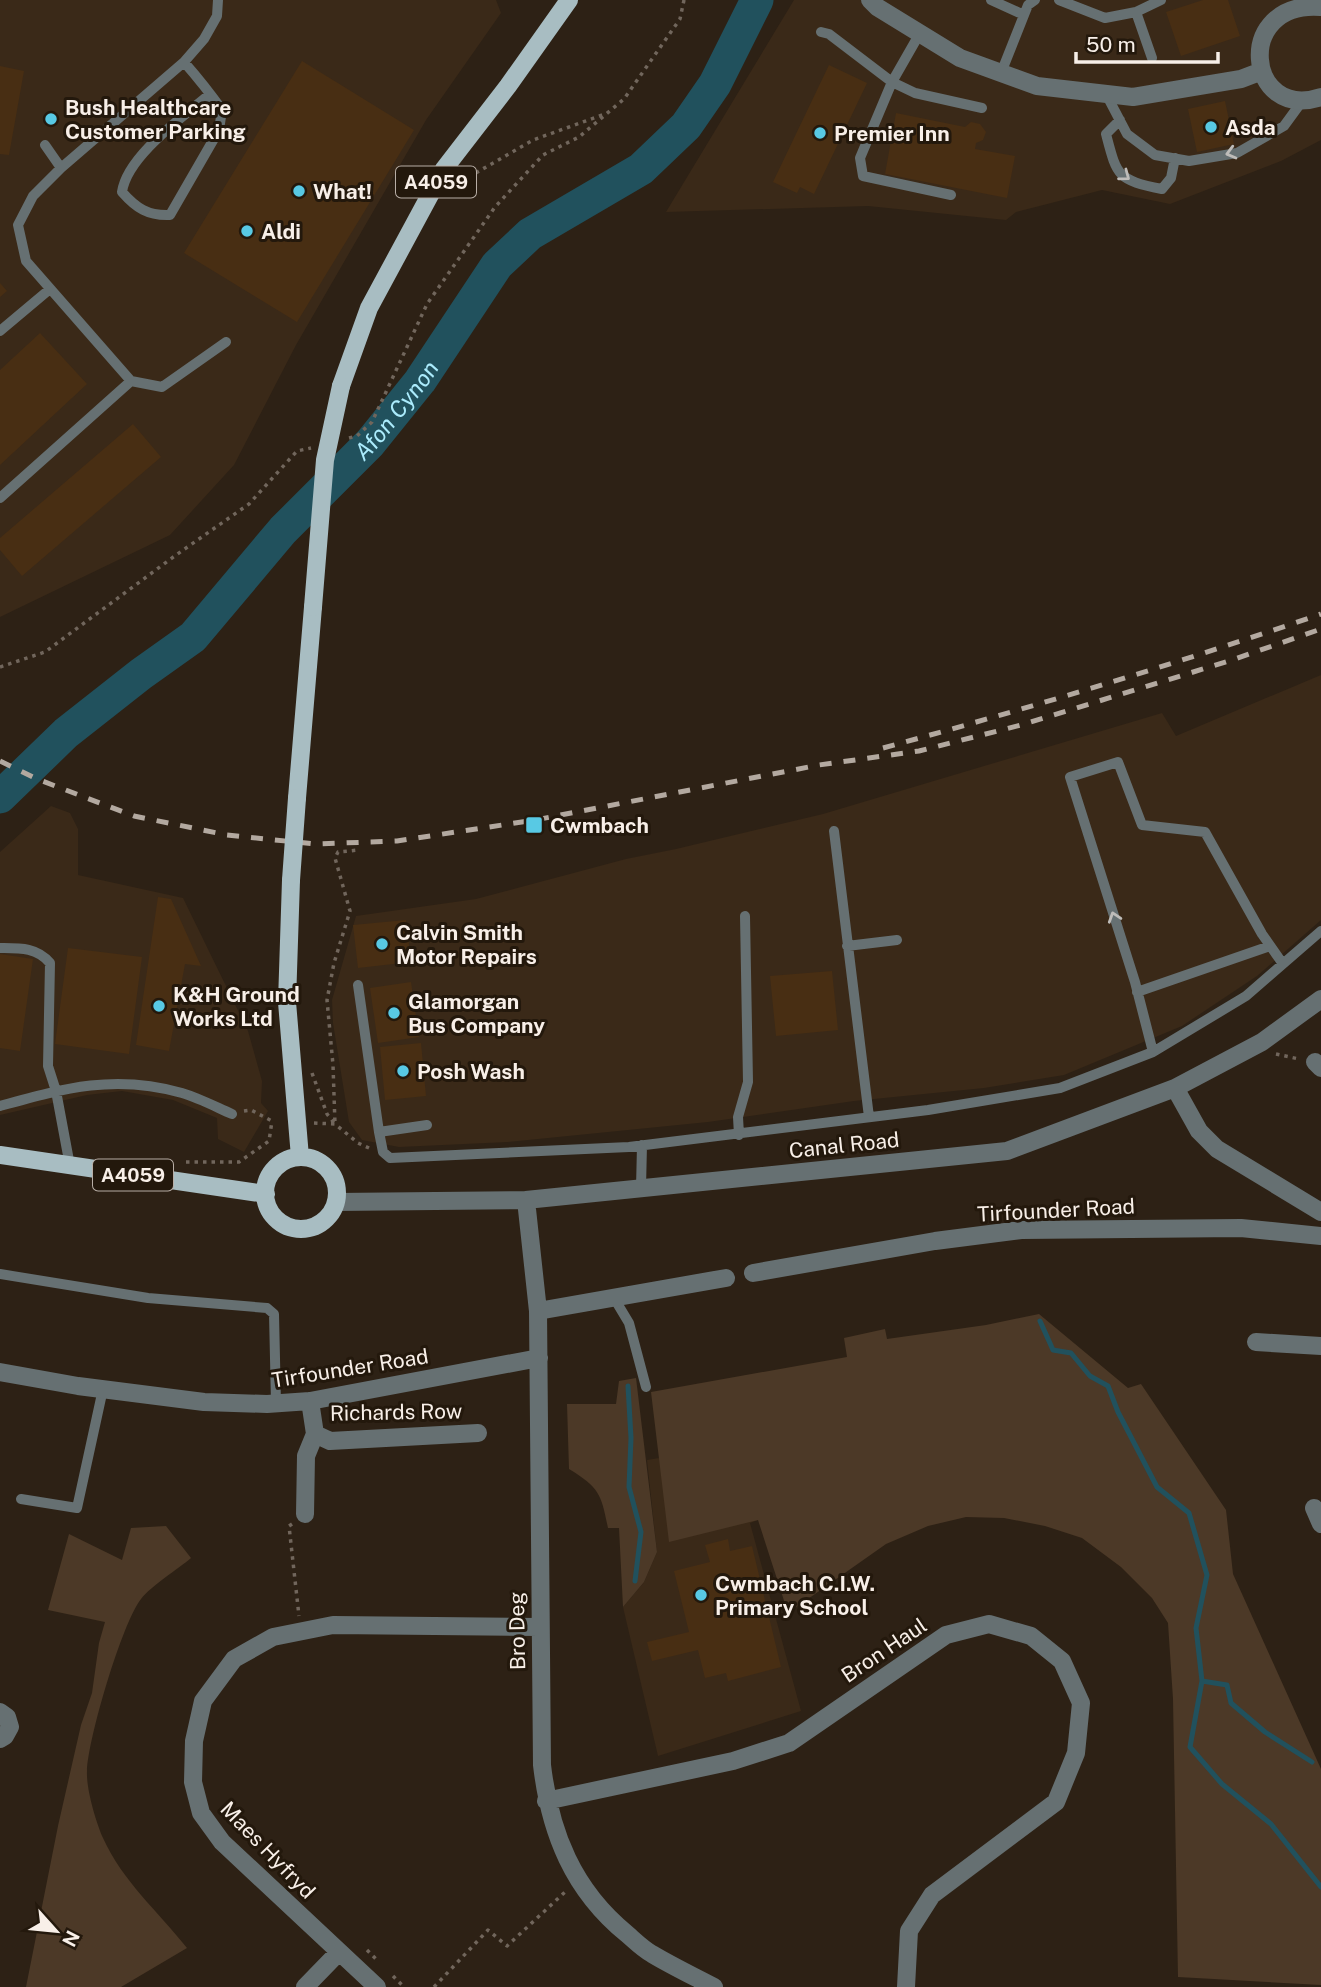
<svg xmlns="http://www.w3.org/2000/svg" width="1321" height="1987" font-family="'Public Sans',sans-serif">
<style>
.built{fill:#3a2918}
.green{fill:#4c3927}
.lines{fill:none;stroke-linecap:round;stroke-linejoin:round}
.stream{stroke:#21515d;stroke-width:5}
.river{stroke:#21515d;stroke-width:33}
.building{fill:#482e13}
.path{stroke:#71665c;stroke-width:3.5;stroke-dasharray:3.5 5;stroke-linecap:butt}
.service{stroke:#667072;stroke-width:10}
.minor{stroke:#667072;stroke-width:18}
.primary{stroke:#a8bdc2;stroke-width:18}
.rail{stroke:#b3a9a0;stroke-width:5;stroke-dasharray:12 12;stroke-linecap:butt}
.primary-bridge{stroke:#a8bdc2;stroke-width:18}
.oneway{stroke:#bebcb9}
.poi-dot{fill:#58c9e4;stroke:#23180c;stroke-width:2.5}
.labels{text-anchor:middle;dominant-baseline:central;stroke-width:6;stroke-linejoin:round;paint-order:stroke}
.shield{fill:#23180c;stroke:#b8aea6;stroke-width:2}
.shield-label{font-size:19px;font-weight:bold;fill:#f8efe8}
.poi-label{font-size:21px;font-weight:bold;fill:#f8efe8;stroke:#23180c;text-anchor:start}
.street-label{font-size:21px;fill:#f8efe8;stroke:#23180c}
.water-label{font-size:23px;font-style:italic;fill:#abebfc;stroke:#23180c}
</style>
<rect width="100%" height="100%" fill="#2d2115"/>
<path class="built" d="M0,0H496L501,13L426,120L296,345L234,465L170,535L0,617Z
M794,0H1321V140L1281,161L1170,204L1102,190L1016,212L1006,220L868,206L666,212Z
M1321,675V920L1257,976L1182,1026L1064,1075L984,1088L854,1101L708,1122L508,1142L399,1147L362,1140L349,1122L333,1023L332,1000L356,916L476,899L626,859L676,849L823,814L1162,713L1176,736Z
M51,806L70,813L78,829V875L183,898L248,1031L262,1081L261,1103L268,1111L244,1152L218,1139L217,1118L173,1100L122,1091L87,1095L0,1115V852Z
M744,1444L758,1520L750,1523L801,1711L658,1756L623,1607L644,1582L657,1552L647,1460Z"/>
<path class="green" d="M1039,1314L1128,1388L1141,1384L1226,1510L1233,1574L1321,1769V1985L1178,1977L1173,1699L1168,1623L1152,1598L1121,1567L1082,1538L1045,1526L1004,1518L966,1517L928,1526L886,1544L788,1613L758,1520L669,1542L651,1392L847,1357L844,1338L885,1329L887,1339L986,1325Z
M636,1378L657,1552L644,1582L623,1607L619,1528H608C601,1494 600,1488 569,1469L567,1404H616L619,1381Z
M166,1526L191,1558C178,1569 151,1586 141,1599C122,1623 88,1739 87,1771C86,1789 96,1822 103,1838C123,1882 157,1910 187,1948L121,1987H26L58,1826L81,1725L92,1693L99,1643L105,1622L48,1610L69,1534L122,1560L131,1528Z"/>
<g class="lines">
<path class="stream" d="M1040,1321L1053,1350L1071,1353L1090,1376L1108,1386L1118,1412L1157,1487L1189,1513L1207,1575L1196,1628L1202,1681L1190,1747L1222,1784L1271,1824L1321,1887
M628,1386L631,1438L629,1487L641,1532L635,1581
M1202,1681L1227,1685L1231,1703L1265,1732L1312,1762"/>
<path class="river" id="s1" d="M0,797L66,733L141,674L193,637L283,530L370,443L420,381L497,265L530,234L641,169L686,126L715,84L757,0"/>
</g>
<path class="building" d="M1203,0H1228L1240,36L1181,56L1166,12Z
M302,61L414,130L297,322L184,253Z
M829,65L867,83L814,194L800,187L797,193L773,182Z
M0,66L24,71L9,155L0,154Z
M1225,101L1234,144L1197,152L1188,109Z
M896,113L965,127L971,122L980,124L986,132L983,140L976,143L975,149L1015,156L1007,198L885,174Z
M0,283L7,291L0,297Z
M40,333L87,384L0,465V370Z
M133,424L161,457L22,576L0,550V538Z
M158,897L171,899L201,966L185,964L169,1051L136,1045Z
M406,920L411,962L358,968L353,925Z
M68,948L142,957L129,1054L55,1044Z
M0,954L33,959L20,1051L0,1048Z
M832,971L838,1030L776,1036L770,976Z
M411,982L419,1037L378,1043L370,988Z
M421,1043L426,1096L385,1100L380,1047Z
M728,1539L730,1551L752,1546L781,1667L728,1681L726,1673L705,1678L698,1650L652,1661L647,1642L689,1632L674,1571L710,1562L705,1545Z"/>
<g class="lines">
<path class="path" d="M456,188L460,182L533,140L605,114
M349,438L357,436L372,422L427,304L495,207L543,155L579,137L624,99L680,19L684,0
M0,667L45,652L176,555L249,504L297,451L311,448
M1276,1054L1299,1059
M312,1073L327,1114L335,1124L333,1065L327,1000L334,963L350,911L335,858L338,852L359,850
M244,1111L251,1110L272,1121
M314,1123L335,1124L358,1143L369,1148
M186,1162H239L269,1141L272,1121
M292,1524L289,1526L299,1616
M367,1950L378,1961
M393,1976L404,1987
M434,1987L488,1930L507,1946L565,1892"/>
<path class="service" d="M218,0L217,16L204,39L184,62L61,168L33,196L18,225L26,261L131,381L162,387L226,342
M991,0L1024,15
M1059,0L1105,18L1136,12
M821,32L829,34L892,82L915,93L982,108
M920,33L892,82L860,158L863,176L951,195
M1152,58L1136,12L1161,0
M184,62C198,78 210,93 222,110L219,130L170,215C148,216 136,208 122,192C127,156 183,117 210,94
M1001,73L1028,5L1035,0
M1106,94L1127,134L1155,155L1189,161L1237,153L1284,126L1303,100
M1120,120L1106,134C1117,176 1117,180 1162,189L1171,178L1175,158
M45,145L61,168
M0,331L50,289
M0,498L131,381
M834,831L869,1117
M847,946L897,940
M0,948C19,948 37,947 50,963L48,1066L56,1091L70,1166
M358,985L379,1132L383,1152L390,1158L629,1147L928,1110L1060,1088L1153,1052L1246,996L1321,931
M1137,992L1270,946
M1153,1052L1135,982L1070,777L1118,762L1142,825L1205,832L1262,934L1283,964
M0,1106C65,1088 115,1074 182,1093C199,1098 216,1107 232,1114
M379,1132L427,1125
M739,1135L738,1117L748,1082L745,916
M641,1188L642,1145
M0,1274L148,1298L267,1308L274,1314L276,1403
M614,1298L629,1323L646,1387
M21,1499L77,1508L103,1389"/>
<path class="minor" d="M870,0L877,7L960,58L1037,86L1133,97L1241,79L1262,71
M1321,7C1233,0 1246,122 1321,97
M1315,1062L1321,1068
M1175,1088L1199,1131L1217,1149L1321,1212
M526,1200L538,1311L542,1765C550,1833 573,1890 627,1934C635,1941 643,1949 652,1954C672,1966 693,1976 714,1987
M336,1202L526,1200L1007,1151L1175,1088L1262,1042L1321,999
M753,1273L935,1241L1021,1230L1241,1228L1321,1236
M538,1311L726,1278
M1256,1342L1321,1346
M0,1372L78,1386L204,1402L267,1404L310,1401L539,1358
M315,1434L330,1441L478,1433
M1314,1508L1321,1524
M305,1514L306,1456L315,1434L310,1401
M0,1712L7,1717L10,1727L5,1736L0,1739
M546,1801L733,1761L789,1743L946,1635L989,1624L1031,1636L1062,1661L1081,1703L1076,1753L1056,1802L932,1895L909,1931L906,1987
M305,1987L339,1952
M377,1987L222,1842L201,1813L193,1782L194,1741L203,1701L234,1659L273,1637L333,1625L540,1627"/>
<path class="primary" d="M341,386L369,308L444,169L508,86L569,0
M297,798L313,607
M291,880L287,1002L300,1157
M0,1155L266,1194
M265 1193a36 36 0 1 1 72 0a36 36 0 1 1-72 0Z"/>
<path class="rail" d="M883,748C1030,708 1176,664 1321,614
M0,761L37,779L134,816L227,835L315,844L397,841L535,820L819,765L919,751L1021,725L1229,661L1321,629"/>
<path class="primary-bridge" d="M313,607L325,460L341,386
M291,880L297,798"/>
</g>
<defs><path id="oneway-chevron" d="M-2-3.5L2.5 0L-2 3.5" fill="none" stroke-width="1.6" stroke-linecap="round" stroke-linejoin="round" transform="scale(1.75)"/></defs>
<g class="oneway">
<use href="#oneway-chevron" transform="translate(1231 153) rotate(165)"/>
<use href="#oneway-chevron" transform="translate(1125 176) rotate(37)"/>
<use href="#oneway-chevron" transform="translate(1114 917) rotate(-108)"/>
</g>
<g class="poi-dot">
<circle cx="51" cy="119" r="7"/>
<circle cx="1211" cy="127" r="7"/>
<circle cx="820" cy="133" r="7"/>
<circle cx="299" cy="191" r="7"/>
<circle cx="247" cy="231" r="7"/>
<rect x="525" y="816" width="18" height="18" rx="3.5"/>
<circle cx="382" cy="944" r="7"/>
<circle cx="159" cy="1006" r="7"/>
<circle cx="394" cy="1013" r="7"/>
<circle cx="403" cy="1071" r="7"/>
<circle cx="701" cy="1595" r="7"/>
</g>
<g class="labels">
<g class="shield">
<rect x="396" y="166.5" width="80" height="31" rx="5"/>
<rect x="93" y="1159.5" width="80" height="31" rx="5"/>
</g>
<g class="shield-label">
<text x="436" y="182">A4059</text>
<text x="133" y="1175">A4059</text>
</g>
<g class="poi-label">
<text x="65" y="107">Bush Healthcare<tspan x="65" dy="24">Customer Parking</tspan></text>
<text x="1225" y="127">Asda</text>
<text x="834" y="133">Premier Inn</text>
<text x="313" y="191">What!</text>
<text x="261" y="231">Aldi</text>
<text x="550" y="825">Cwmbach</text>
<text x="396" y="932">Calvin Smith<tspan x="396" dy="24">Motor Repairs</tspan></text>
<text x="173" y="994">K&amp;H Ground<tspan x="173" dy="24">Works Ltd</tspan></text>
<text x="408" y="1001">Glamorgan<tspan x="408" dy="24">Bus Company</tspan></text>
<text x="417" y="1071">Posh Wash</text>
<text x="715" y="1583">Cwmbach C.I.W.<tspan x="715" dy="24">Primary School</tspan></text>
</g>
<g class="street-label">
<text transform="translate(844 1145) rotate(-6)">Canal Road</text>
<text transform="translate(1056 1210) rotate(-3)">Tirfounder Road</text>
<text transform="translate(350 1368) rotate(-9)">Tirfounder Road</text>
<text transform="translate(396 1412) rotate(-1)">Richards Row</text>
<text transform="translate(517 1631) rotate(-91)">Bro Deg</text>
<text transform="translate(884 1650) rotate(-34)">Bron Haul</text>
<text transform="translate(268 1850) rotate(46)">Maes Hyfryd</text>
</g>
<g class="water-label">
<text stroke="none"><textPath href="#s1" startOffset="556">Afon Cynon</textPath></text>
</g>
</g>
<g transform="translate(56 1931) rotate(117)" stroke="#23180c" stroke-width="5" paint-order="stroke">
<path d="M0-5L12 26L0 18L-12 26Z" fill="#f8efe8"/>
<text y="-10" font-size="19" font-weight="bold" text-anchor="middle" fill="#f8efe8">N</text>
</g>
<path d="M1076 52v10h142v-10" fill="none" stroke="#f8efe8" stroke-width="3.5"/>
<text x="1086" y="52" font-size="21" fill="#f8efe8" stroke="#23180c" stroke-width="5" paint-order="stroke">50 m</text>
</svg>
